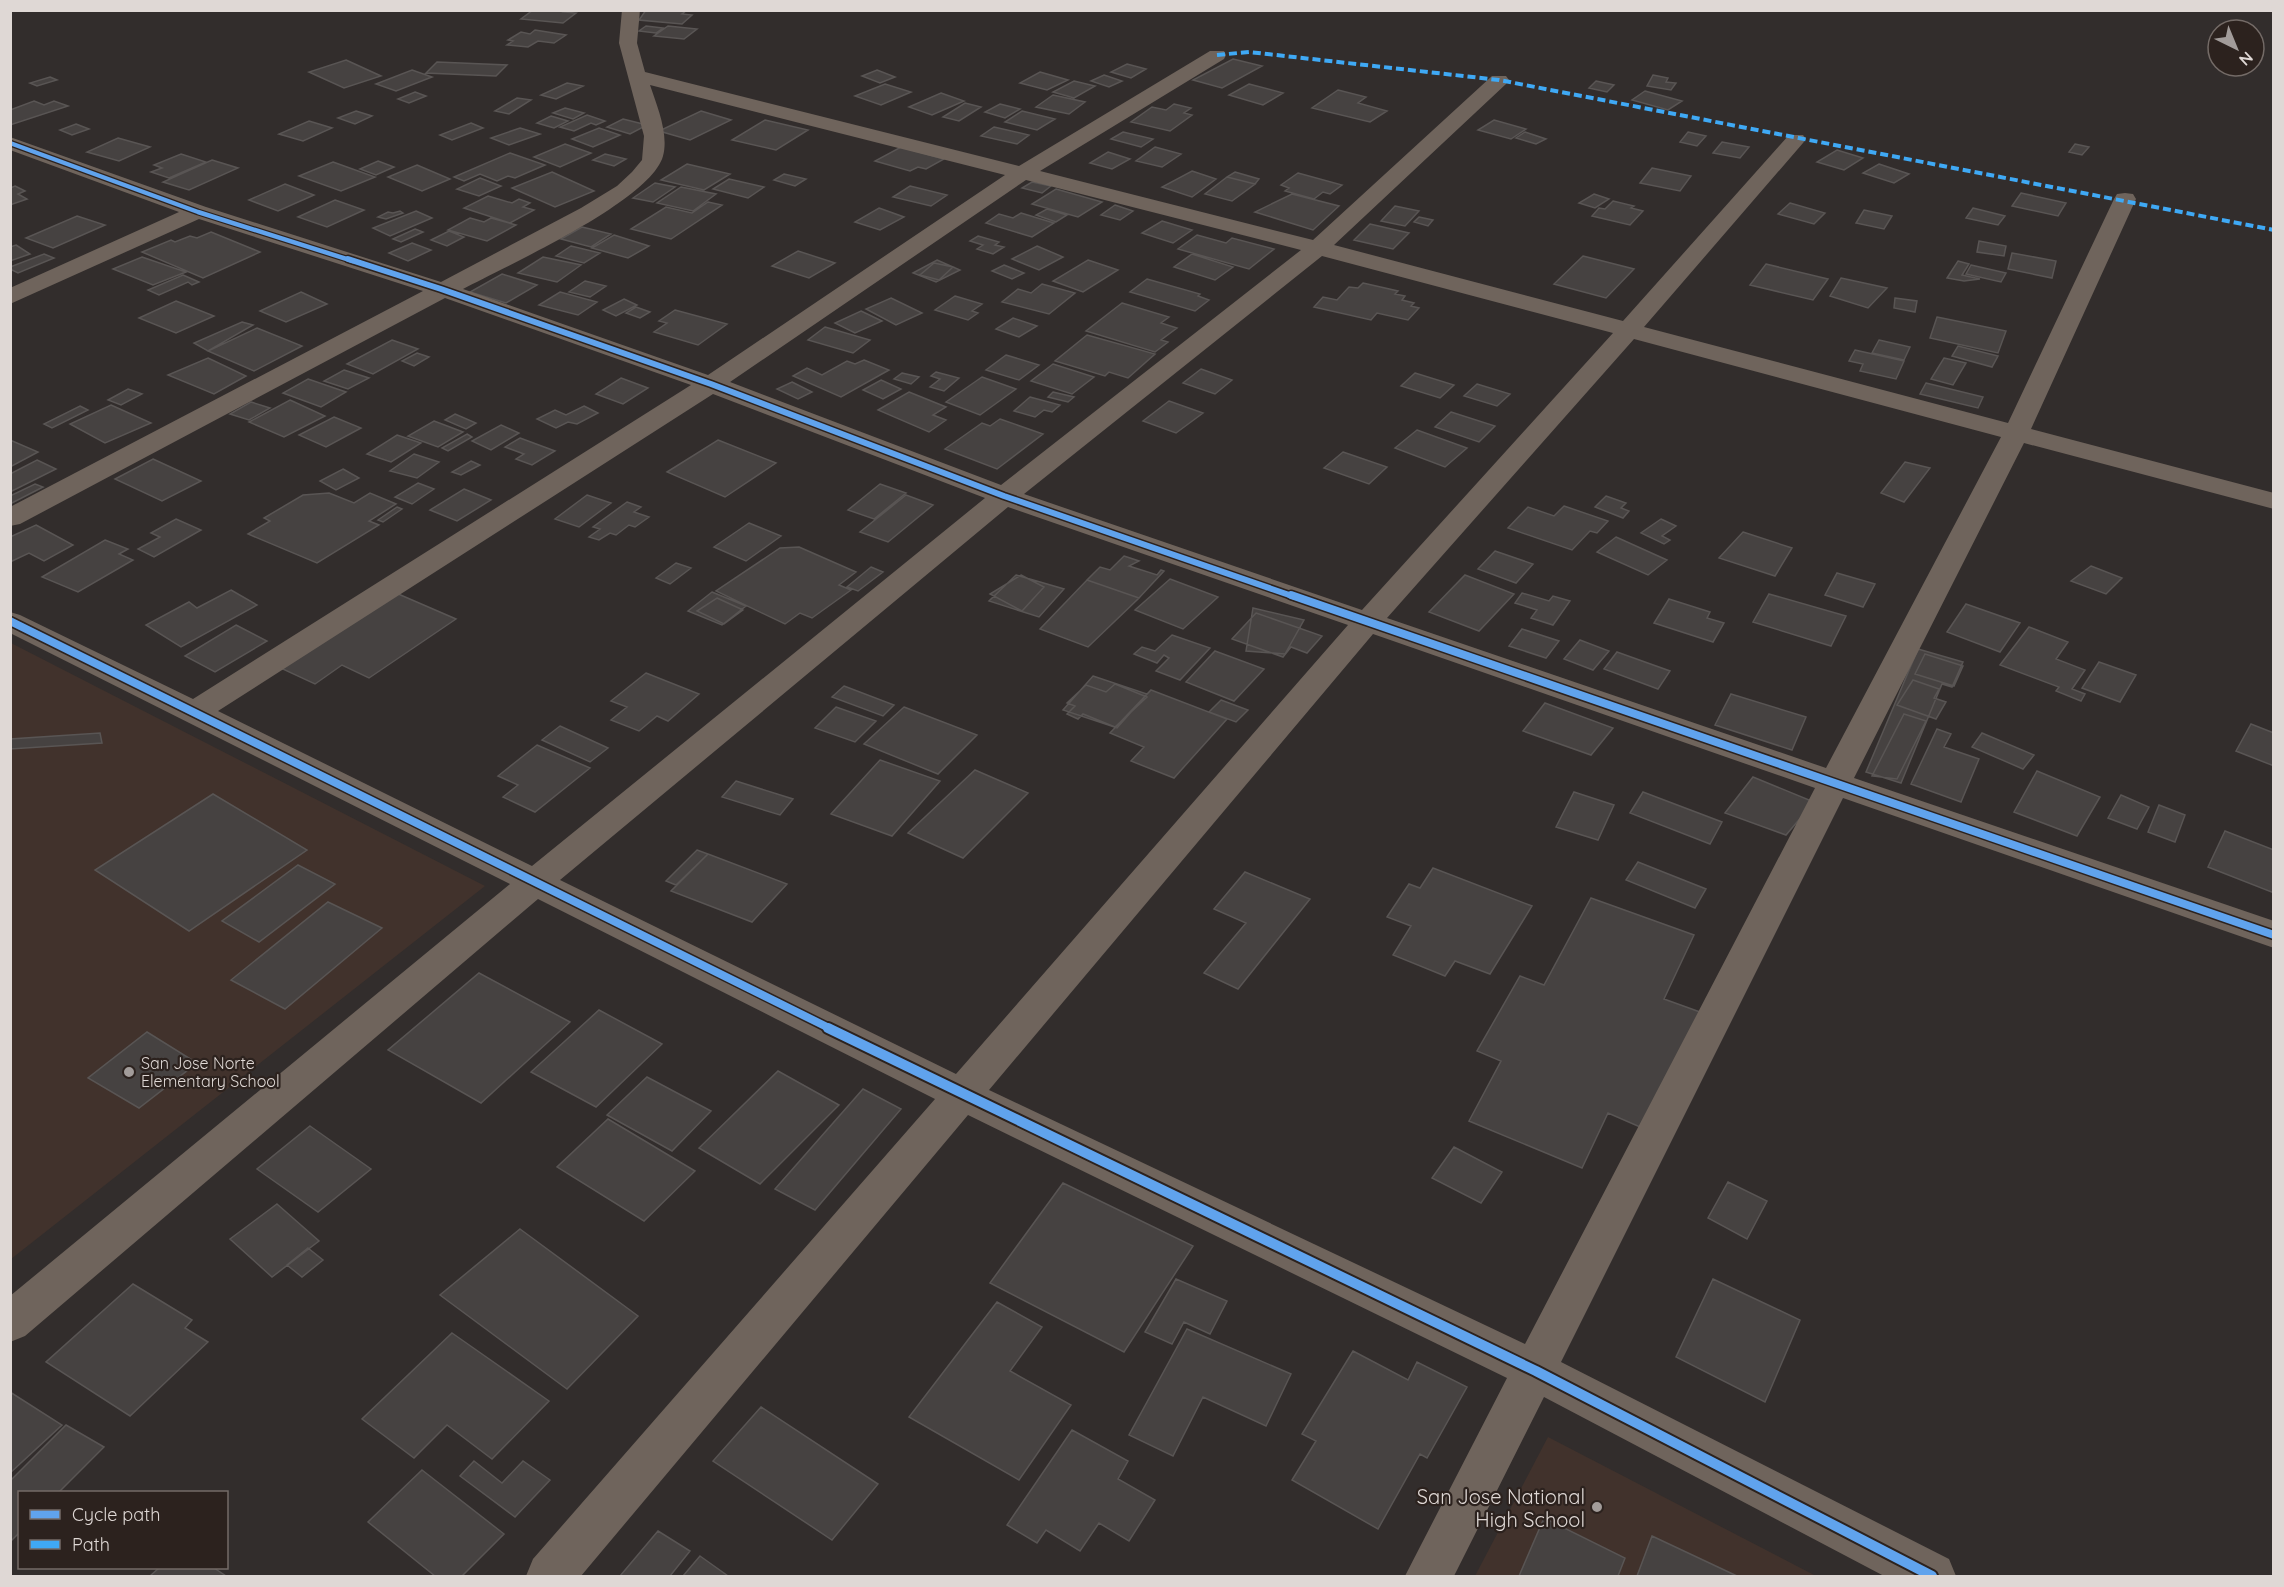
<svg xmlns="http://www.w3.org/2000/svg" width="2284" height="1587" font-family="Quicksand,sans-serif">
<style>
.built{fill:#41322c}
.building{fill:#464241;stroke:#595554;stroke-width:1.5}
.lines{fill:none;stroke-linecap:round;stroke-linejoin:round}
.minor{fill:#6f645c;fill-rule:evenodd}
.quiet{stroke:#3fa9f5;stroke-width:4;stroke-dasharray:8 4;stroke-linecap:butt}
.cycleway-far3-casing{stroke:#2c221e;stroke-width:7}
.cycleway-far2-casing{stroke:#2c221e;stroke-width:9}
.cycleway-far1-casing{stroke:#2c221e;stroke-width:11}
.cycleway-casing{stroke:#2c221e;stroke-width:14}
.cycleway-far3{stroke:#60a3ed;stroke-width:4.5}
.cycleway-far2{stroke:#60a3ed;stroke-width:6}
.cycleway-far1{stroke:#60a3ed;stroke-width:8}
.cycleway{stroke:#60a3ed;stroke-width:10}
.poi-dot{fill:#a29c9a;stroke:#2c221e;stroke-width:2}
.labels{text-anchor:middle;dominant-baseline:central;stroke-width:4.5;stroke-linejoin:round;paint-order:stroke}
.poi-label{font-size:16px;fill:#dfd8d5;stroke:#2c221e;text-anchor:start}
.near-poi-label{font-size:20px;fill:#dfd8d5;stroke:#2c221e;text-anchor:end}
</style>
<rect width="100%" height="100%" fill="#322d2c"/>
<path class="built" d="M11,643L485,886L11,1259Z
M1548,1437L1816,1576H1475Z"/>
<path class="building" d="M533,10H565L563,12L576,13L563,23L521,19Z
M646,10H687L682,14L692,15L682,24L639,20Z
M646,26L663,28L656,33L639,31Z
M668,26L697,29L684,39L654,36Z
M535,30L566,35L554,43L538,41L528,47L507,45L513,41L508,40L521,32L530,34Z
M1233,59L1262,66L1222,88L1193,80Z
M346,60L381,76L344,88L309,72Z
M437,62L507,65L496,76L426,73Z
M1127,64L1146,69L1131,78L1111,72Z
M412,70L432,77L396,91L376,84Z
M877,70L895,77L880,83L862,76Z
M1040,72L1068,80L1047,90L1020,83Z
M1104,75L1122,81L1109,87L1091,81Z
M1653,75L1668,78L1666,82L1676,83L1671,90L1647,86Z
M50,77L57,80L37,86L30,83Z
M1074,81L1095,86L1074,98L1053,92Z
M1596,81L1614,85L1607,92L1589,88Z
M567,83L583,86L556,99L541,95Z
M885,84L911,92L881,105L855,96Z
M1249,84L1283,93L1263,105L1229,95Z
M1338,90L1366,97L1358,103L1387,111L1370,122L1312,108Z
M1645,91L1682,101L1668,110L1632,100Z
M415,92L426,96L409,103L398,99Z
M941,93L964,101L932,115L909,107Z
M1053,95L1085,102L1069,114L1036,107Z
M517,98L531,100L509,114L495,111Z
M34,101L44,105L54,101L68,106L10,125V110Z
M965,103L981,107L959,121L943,117Z
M1000,104L1020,109L1005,118L985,112Z
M1174,104L1191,108L1184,113L1192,115L1170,131L1131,122L1152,107L1166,110Z
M565,108L584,113L573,119L553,113Z
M356,111L372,116L355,124L338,118Z
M701,111L731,120L690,140L659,131Z
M1022,111L1055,119L1037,130L1005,122Z
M587,115L605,121L596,125L591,123L574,131L560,127Z
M551,116L568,121L554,128L537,123Z
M623,119L647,125L630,134L607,127Z
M765,120L808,130L776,150L732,140Z
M1494,120L1526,129L1511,139L1478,130Z
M309,121L332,128L303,141L279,134Z
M471,123L483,128L452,140L440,135Z
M76,124L89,129L72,135L60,130Z
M994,127L1029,135L1017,144L981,136Z
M520,128L540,134L509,145L491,138Z
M599,128L620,135L593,147L572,139Z
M1123,132L1153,139L1141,147L1111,139Z
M1525,132L1546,139L1536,144L1516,138Z
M1688,132L1706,136L1697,146L1680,142Z
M118,138L150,147L119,161L87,152Z
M1722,142L1749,147L1740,158L1713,153Z
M565,144L591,153L560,167L534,157Z
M2075,144L2089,147L2082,155L2069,152Z
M901,147L944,159L926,169L918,167L910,171L875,161Z
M1155,147L1181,154L1162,167L1136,161Z
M1837,150L1863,158L1844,170L1817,162Z
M1108,152L1130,159L1112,169L1090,163Z
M510,153L545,165L515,178L508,176L497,181L480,174L464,181L454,177Z
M181,154L206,162L169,178L151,172L162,168L154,165Z
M605,154L626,159L614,166L593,160Z
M212,160L238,168L189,190L163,182Z
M378,161L394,167L376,175L360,169Z
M333,162L375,177L341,191L299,176Z
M687,164L730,174L704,190L661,180Z
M1879,164L1909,174L1894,183L1863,173Z
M417,165L450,179L422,191L388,177Z
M1652,168L1691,176L1680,191L1640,183Z
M1192,171L1216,179L1192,197L1162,187Z
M552,172L594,191L555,207L512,188Z
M1235,172L1259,179L1255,184L1227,177Z
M1298,173L1342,185L1330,194L1323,192L1314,199L1285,191L1289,188L1281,185Z
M784,174L806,179L795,186L774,180Z
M1227,177L1255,184L1232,201L1205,194Z
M480,178L501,186L479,196L457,189Z
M729,179L764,187L748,198L713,189Z
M1032,182L1051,186L1042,193L1022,188Z
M655,183L675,187L653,202L633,198Z
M285,184L314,195L278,211L249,200Z
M15,186L25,191L18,194L27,199L10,205V188Z
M910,186L947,195L931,206L893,197Z
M681,187L716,194L693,211L657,203Z
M1056,189L1102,202L1078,217L1032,204Z
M2021,193L2066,203L2058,216L2012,206Z
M1292,194L1339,206L1313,230L1255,212Z
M1594,194L1609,199L1595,208L1579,203Z
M488,196L512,203L519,199L530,203L523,207L534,210L510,223L464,208Z
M335,200L364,210L327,227L298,217Z
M1613,201L1634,206L1631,208L1643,211L1630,225L1592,216L1599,208L1605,209Z
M708,202L722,205L671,239L631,229L666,207L692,213Z
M1790,203L1825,213L1814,224L1778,214Z
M1115,205L1133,211L1120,220L1101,215Z
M1395,206L1419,211L1405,226L1381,221Z
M879,208L904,217L880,230L855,222Z
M1973,208L2005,216L1998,225L1966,218Z
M1047,209L1067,215L1056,222L1036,215Z
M1864,210L1892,216L1884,229L1856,223Z
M400,211L403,213L386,219L378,217L388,212L393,213Z
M416,211L432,218L390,236L373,228Z
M1021,213L1054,223L1032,237L986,223L999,214L1013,218Z
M77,216L105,225L53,248L26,238Z
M1419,217L1433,220L1428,226L1414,222Z
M470,218L484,222L491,218L516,225L487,241L448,230Z
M1162,221L1192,230L1173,243L1142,233Z
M1370,224L1409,233L1393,249L1354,240Z
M582,227L611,234L591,247L561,239Z
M415,229L423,232L401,242L393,239Z
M449,231L464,237L447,246L431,240Z
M211,232L260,252L203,278L142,252L171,240L175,242L190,236L197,238Z
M614,235L649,246L628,258L592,248Z
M1197,235L1226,243L1232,238L1274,249L1249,269L1178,249Z
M978,236L999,242L995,245L1004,247L993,254L977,249L983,245L970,241Z
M1979,241L2006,246L2004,256L1977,252Z
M412,243L431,250L408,261L389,253Z
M16,245L30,254L10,261V247Z
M571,246L600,253L584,263L556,256Z
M1037,246L1063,257L1039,270L1012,259Z
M798,251L835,263L809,278L772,266Z
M2012,253L2056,261L2052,278L2008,269Z
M44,254L54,258L18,273L10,269V267Z
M1192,254L1233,267L1215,280L1174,267Z
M1583,256L1634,269L1606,298L1554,284Z
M142,257L186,272L153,285L113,269Z
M543,257L581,265L557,282L518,273Z
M937,260L960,270L936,282L913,273Z
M1088,260L1118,270L1083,292L1053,281Z
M1958,261L1969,264L1962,275L1980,279L1964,281L1947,278Z
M934,263L953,267L939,280L920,275Z
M1766,264L1828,279L1813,300L1750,285Z
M1004,265L1024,273L1012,279L992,271Z
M1971,265L2006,273L2001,282L1966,274Z
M502,274L537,285L506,303L470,292Z
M183,275L199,282L192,285L188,282L159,295L148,290Z
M1841,278L1887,288L1868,308L1830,296Z
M1147,279L1200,294L1198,296L1209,300L1195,311L1130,292Z
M585,281L606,286L590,297L569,292Z
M1363,283L1398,291L1395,294L1405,296L1402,300L1414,303L1411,306L1419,308L1408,320L1377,313L1371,320L1314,307L1323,297L1337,300L1349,287L1358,288Z
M1042,284L1075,293L1049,314L1002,302L1018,289L1031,293Z
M301,292L327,304L286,322L260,311Z
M560,292L597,302L578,315L539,305Z
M955,296L982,304L972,311L978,313L968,320L935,310Z
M891,298L922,313L896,325L866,309Z
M1895,298L1917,301L1915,312L1894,308Z
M624,299L637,305L616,316L603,310Z
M176,301L214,316L176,333L139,318Z
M1122,303L1169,317L1161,323L1177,328L1161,340L1168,342L1155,352L1086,331Z
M636,307L650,312L640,318L626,313Z
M675,310L727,324L698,345L654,332L667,323L659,321Z
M861,311L882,321L855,333L835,323Z
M1937,317L2006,331L1998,353L1930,338Z
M1013,318L1037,326L1019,337L996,329Z
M242,322L253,325L208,351L194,343Z
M825,327L870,340L853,353L808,340Z
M257,328L302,346L254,371L208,351Z
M1087,335L1155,354L1128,378L1109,372L1105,376L1055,361Z
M392,340L418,349L373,374L347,364Z
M1879,340L1910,347L1904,360L1872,353Z
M1958,346L1998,356L1992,367L1952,356Z
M1855,350L1904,361L1896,379L1860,371L1863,364L1849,361Z
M417,353L429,357L414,366L402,361Z
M1006,355L1039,365L1019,380L986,370Z
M208,358L246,376L214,394L168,375Z
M1944,358L1966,363L1953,385L1931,379Z
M864,360L889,370L841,397L793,376L807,368L822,375L847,361L855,364Z
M1053,364L1094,377L1072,394L1031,381Z
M1201,369L1232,380L1215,394L1183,383Z
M344,370L369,378L348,389L324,381Z
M936,372L959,378L944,391L930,387L940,379L931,376Z
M902,373L919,377L911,384L894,379Z
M1415,373L1454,385L1440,398L1401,386Z
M982,377L1016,389L980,415L946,402Z
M621,378L648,388L623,404L596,394Z
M308,379L346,392L321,407L283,393Z
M881,380L901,389L883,399L863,390Z
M792,382L812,392L798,399L777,389Z
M1926,383L1983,397L1978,408L1920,394Z
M1477,384L1510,394L1497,406L1464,396Z
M128,389L142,394L121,405L108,400Z
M909,392L946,407L933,415L946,420L929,432L878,410Z
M1053,392L1074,397L1068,402L1048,397Z
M1030,397L1060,405L1052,412L1044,410L1035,417L1014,411Z
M290,400L325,416L284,437L249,422Z
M1169,401L1203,413L1176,433L1143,421Z
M251,402L270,408L249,420L230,414Z
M111,405L151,423L105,443L70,424Z
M80,406L88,410L52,428L44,424Z
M584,406L598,413L577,424L568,422L556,428L537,419L555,410L566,415Z
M1451,412L1495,426L1479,442L1435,427Z
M455,414L476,423L466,429L445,420Z
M334,417L361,428L326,447L299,435Z
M1000,419L1043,434L997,469L945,449L982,423L990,426Z
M434,421L463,432L438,447L408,436Z
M501,425L519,433L491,450L472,441Z
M1417,430L1467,448L1445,467L1395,448Z
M467,434L472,437L448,451L442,448Z
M397,435L421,443L391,462L367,454Z
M520,438L555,451L532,465L516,459L524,454L505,447Z
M10,440L38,452L10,467Z
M718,440L776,463L725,497L667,472Z
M1343,452L1387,467L1369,484L1324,468Z
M414,454L439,462L417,478L390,471Z
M153,459L201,481L162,501L115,479Z
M37,460L56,469L10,492V474Z
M471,461L480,465L461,475L452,472Z
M1905,462L1930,468L1904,502L1881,493Z
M343,469L359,478L336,490L320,481Z
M418,483L434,489L412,504L395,497Z
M35,484L43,487L10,504V496Z
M880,484L906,493L874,519L848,510Z
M464,489L491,500L457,521L430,510Z
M329,493L354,503L370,493L396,504L369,521L379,525L317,563L248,534L270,521L264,518L303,495Z
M587,495L611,503L579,527L555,519Z
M906,495L933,505L888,542L860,532Z
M1606,496L1626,503L1621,508L1629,511L1623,518L1595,507Z
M627,502L641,507L634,512L649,517L635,527L629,525L616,535L610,533L599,540L589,537L600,529L593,527Z
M1564,506L1608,521L1597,533L1590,531L1572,550L1508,528L1528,507L1554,516Z
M397,507L402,509L383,522L378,520Z
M176,519L201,530L154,557L138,549L160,537L151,533Z
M1661,519L1676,526L1662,536L1670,540L1664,544L1641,533Z
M749,523L781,536L746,561L714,547Z
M36,525L73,545L44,561L29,553L10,562V537Z
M1743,532L1792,548L1775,576L1719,558Z
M1616,537L1667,560L1648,575L1597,552Z
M105,540L128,549L119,554L133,560L78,592L42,577Z
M799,547L856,572L839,585L851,590L812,618L800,613L785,624L716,591L780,548Z
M1495,551L1533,564L1516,583L1478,569Z
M1124,556L1139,561L1129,566L1157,575L1161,570L1164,571L1139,598L1087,580L1100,567L1110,570Z
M676,563L691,568L670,584L656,578Z
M2091,566L2122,578L2106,594L2071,581Z
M871,567L883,572L858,591L847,587Z
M1837,573L1875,584L1863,607L1825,595Z
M1016,575L1064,589L1039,617L989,601Z
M1021,575L1044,587L1022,611L990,594Z
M1465,575L1514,594L1479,631L1429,612Z
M1170,579L1218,597L1183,629L1135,610Z
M1087,580L1139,598L1088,647L1040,629Z
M231,590L257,605L181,647L146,625L189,602L197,608Z
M389,590L456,619L369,678L342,665L315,684L274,665Z
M712,592L746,606L722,625L688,611Z
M1522,593L1549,601L1553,596L1570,601L1553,625L1531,618L1537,610L1515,603Z
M1769,594L1846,616L1831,646L1753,622Z
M717,598L743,610L724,624L697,611Z
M1669,599L1710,612L1707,618L1724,623L1713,642L1654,623Z
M1966,604L2020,623L2000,652L1947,632Z
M1253,608L1304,620L1285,654L1246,651Z
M1256,613L1322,636L1307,653L1291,647L1283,657L1232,639Z
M236,625L267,641L215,672L185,656Z
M2029,627L2068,642L2056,659L2085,670L2072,689L2085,694L2081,701L2056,691L2059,687L2000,665Z
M1522,629L1559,641L1546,658L1509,646Z
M1172,635L1210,648L1180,680L1156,671L1169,658L1164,655L1157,663L1134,654L1142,647L1155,651Z
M1580,640L1609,651L1593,670L1564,659Z
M1918,649L1963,662L1952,687L1942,684L1901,783L1866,772Z
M1215,651L1264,669L1234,701L1186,682Z
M1617,652L1670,671L1658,689L1604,669Z
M1925,654L1963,666L1954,686L1915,674Z
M2099,662L2136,675L2120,702L2082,688Z
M646,673L699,694L668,721L657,716L639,731L611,720L627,707L611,701Z
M1093,676L1147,694L1117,728L1063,710Z
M1913,680L1939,689L1934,698L1946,702L1936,719L1897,705Z
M1115,684L1147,697L1115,727L1083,714L1078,719L1067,714L1075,706L1067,703L1086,685L1106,692Z
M844,686L894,705L883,716L832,697Z
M1151,690L1227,719L1174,778L1131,761L1144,747L1110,733Z
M1731,694L1806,717L1792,750L1715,725Z
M1221,700L1248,710L1236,722L1209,712Z
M1545,703L1613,728L1591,755L1523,731Z
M836,707L876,721L855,742L815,728Z
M904,707L977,735L938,774L864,744Z
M1904,714L1926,721L1897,779L1872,776Z
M2251,724L2274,733V766L2236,751Z
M560,726L608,748L590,762L542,740Z
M1937,729L1951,734L1944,747L1979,759L1961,802L1911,784Z
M100,733L102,743L10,749V739Z
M1982,733L2034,755L2023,769L1972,747Z
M537,745L590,768L535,812L503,797L518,785L498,776Z
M880,760L940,781L892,836L831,814Z
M975,770L1028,793L963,858L908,833Z
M2037,771L2100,797L2077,836L2014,812Z
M1753,777L1814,802L1786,835L1725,813Z
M736,781L793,799L780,815L722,797Z
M1574,792L1614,805L1598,840L1556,827Z
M1643,792L1722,822L1710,844L1630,813Z
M213,794L307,850L189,931L95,870Z
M2121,795L2149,807L2137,829L2108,818Z
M2159,805L2185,815L2175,842L2148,832Z
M2225,831L2274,850V893L2208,867Z
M697,850L708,854L676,885L666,881Z
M708,854L787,884L752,922L671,891Z
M1638,862L1706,889L1695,908L1626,880Z
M298,865L335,884L259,942L222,921Z
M1433,868L1532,906L1490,974L1455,961L1445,976L1393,955L1411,926L1387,917L1409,884L1420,888Z
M1245,872L1310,899L1238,989L1204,973L1246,923L1214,909Z
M1591,898L1694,935L1664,999L1700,1012L1647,1130L1608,1113L1582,1168L1469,1121L1501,1061L1477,1051L1520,976L1544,985Z
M328,902L382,928L285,1009L231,980Z
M479,973L570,1022L481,1103L388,1050Z
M599,1010L662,1044L596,1107L531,1072Z
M147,1032L197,1063L139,1108L88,1078Z
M778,1071L839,1105L760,1184L699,1148Z
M647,1077L711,1111L672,1151L607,1115Z
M863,1089L901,1109L815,1210L775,1189Z
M608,1119L695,1171L644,1221L557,1167Z
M310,1126L371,1169L318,1212L257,1169Z
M1454,1147L1502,1172L1481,1203L1432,1178Z
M1728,1182L1767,1201L1747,1239L1708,1218Z
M1063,1183L1193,1246L1124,1352L990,1283Z
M277,1204L319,1241L272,1277L230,1239Z
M520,1229L638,1316L567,1389L440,1295Z
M308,1248L323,1260L302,1277L287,1265Z
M1176,1279L1227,1301L1210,1334L1184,1322L1172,1344L1145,1332Z
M1713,1279L1800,1320L1765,1402L1676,1357Z
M133,1284L192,1320L185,1328L208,1342L130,1416L46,1362Z
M997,1302L1042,1327L1010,1371L1071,1405L1019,1480L909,1417Z
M1187,1329L1291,1374L1266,1426L1203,1397L1173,1456L1129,1435Z
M452,1333L549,1401L492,1459L447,1425L414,1458L362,1419Z
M1353,1351L1408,1380L1417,1362L1467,1387L1427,1458L1420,1454L1378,1529L1292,1480L1316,1441L1302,1434Z
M10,1392L62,1425L10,1473Z
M761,1407L878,1484L832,1540L713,1461Z
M66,1425L104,1447L59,1492H20V1532L10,1542V1481Z
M1072,1430L1128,1461L1118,1479L1155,1500L1129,1541L1099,1523L1080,1551L1046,1530L1037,1543L1007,1525Z
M474,1461L502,1483L523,1461L550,1480L515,1517L460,1476Z
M422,1470L504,1534L462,1576H435L368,1522Z
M1544,1518L1625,1558L1618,1576H1519Z
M658,1531L690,1551L670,1576H620Z
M1652,1536L1737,1576H1637Z
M700,1556L728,1576H683Z
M159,1568H214L226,1576H150Z"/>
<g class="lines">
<path class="minor" d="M622,10H640L637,43L645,72L1019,166L1210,51H1224L1226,55L1224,59L1040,171L1313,240L1492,76H1506L1509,80L1506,84L1334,245L1623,321L1789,135H1803L1806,139L1803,143L1644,327L2008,423L2114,199L2117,194L2125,193L2133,194L2136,199L2031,429L2274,493V509L2024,443L1854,778L2274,921V948L1843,798L1561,1362L1949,1559L1956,1576H1884L1544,1397L1454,1576H1405L1507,1378L968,1115L581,1576H526L533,1559L935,1099L538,899L25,1336L10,1342V1296L510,884L10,633V612L20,615L193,699L691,385L445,298L20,524L10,526V507L423,291L199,219L10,304V288L179,212L10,150V137L206,207L441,282L581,208L617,186L632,172L642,160L644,136L619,43ZM650,85L1005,175L708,375L463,289C506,266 651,201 663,156C669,134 657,106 650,85ZM1026,180L1301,250L1001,485L730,382ZM1322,256L1613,333L1362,610L1024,494ZM1634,339L2001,437L1826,768L1387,618ZM713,394L985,498L532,866L218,711ZM1008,507L1348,625L956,1074L560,880ZM1373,634L1815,788L1525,1344L989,1090Z"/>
<path class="quiet" d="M1217,55L1249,52L1499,80L2274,230"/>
<defs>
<path id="cycleway-far3" d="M10,143L198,212L353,261"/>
<path id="cycleway-far2" d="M348,259L441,289L711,384L1004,496L1295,597"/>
<path id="cycleway-far1" d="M1291,595L2274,935
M10,621L831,1029"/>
<path id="cycleway" d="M828,1028L1536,1371L1932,1576"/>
</defs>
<use href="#cycleway-far3" class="cycleway-far3-casing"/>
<use href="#cycleway-far2" class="cycleway-far2-casing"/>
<use href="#cycleway-far1" class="cycleway-far1-casing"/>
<use href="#cycleway" class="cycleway-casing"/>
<use href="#cycleway-far3" class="cycleway-far3"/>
<use href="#cycleway-far2" class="cycleway-far2"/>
<use href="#cycleway-far1" class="cycleway-far1"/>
<use href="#cycleway" class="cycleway"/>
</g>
<g class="poi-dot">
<circle cx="129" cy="1072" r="6"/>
<circle cx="1597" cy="1507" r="6"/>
</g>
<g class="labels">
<g class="poi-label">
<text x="141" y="1063">San Jose Norte<tspan x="141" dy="18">Elementary School</tspan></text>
</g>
<g class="near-poi-label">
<text x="1585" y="1496">San Jose National<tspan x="1585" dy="23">High School</tspan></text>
</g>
</g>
<rect width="2284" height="1587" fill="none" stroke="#dfd8d5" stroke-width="24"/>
<rect x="18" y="1491" width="210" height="78" fill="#2c221e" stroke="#746b67" stroke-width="1.5"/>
<rect x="30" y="1510" width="30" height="9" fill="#60a3ed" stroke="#746b67" stroke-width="1.5"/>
<text x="72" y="1521" font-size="18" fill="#dfd8d5">Cycle path</text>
<rect x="30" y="1540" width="30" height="9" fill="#3fa9f5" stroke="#746b67" stroke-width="1.5"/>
<text x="72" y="1551" font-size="18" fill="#dfd8d5">Path</text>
<g transform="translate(2236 48) rotate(137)"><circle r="28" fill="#2c221e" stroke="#746b67" stroke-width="1.5"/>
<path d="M0-4.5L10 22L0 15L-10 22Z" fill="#a29c9a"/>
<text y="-9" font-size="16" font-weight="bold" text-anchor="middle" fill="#dfd8d5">N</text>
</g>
</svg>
